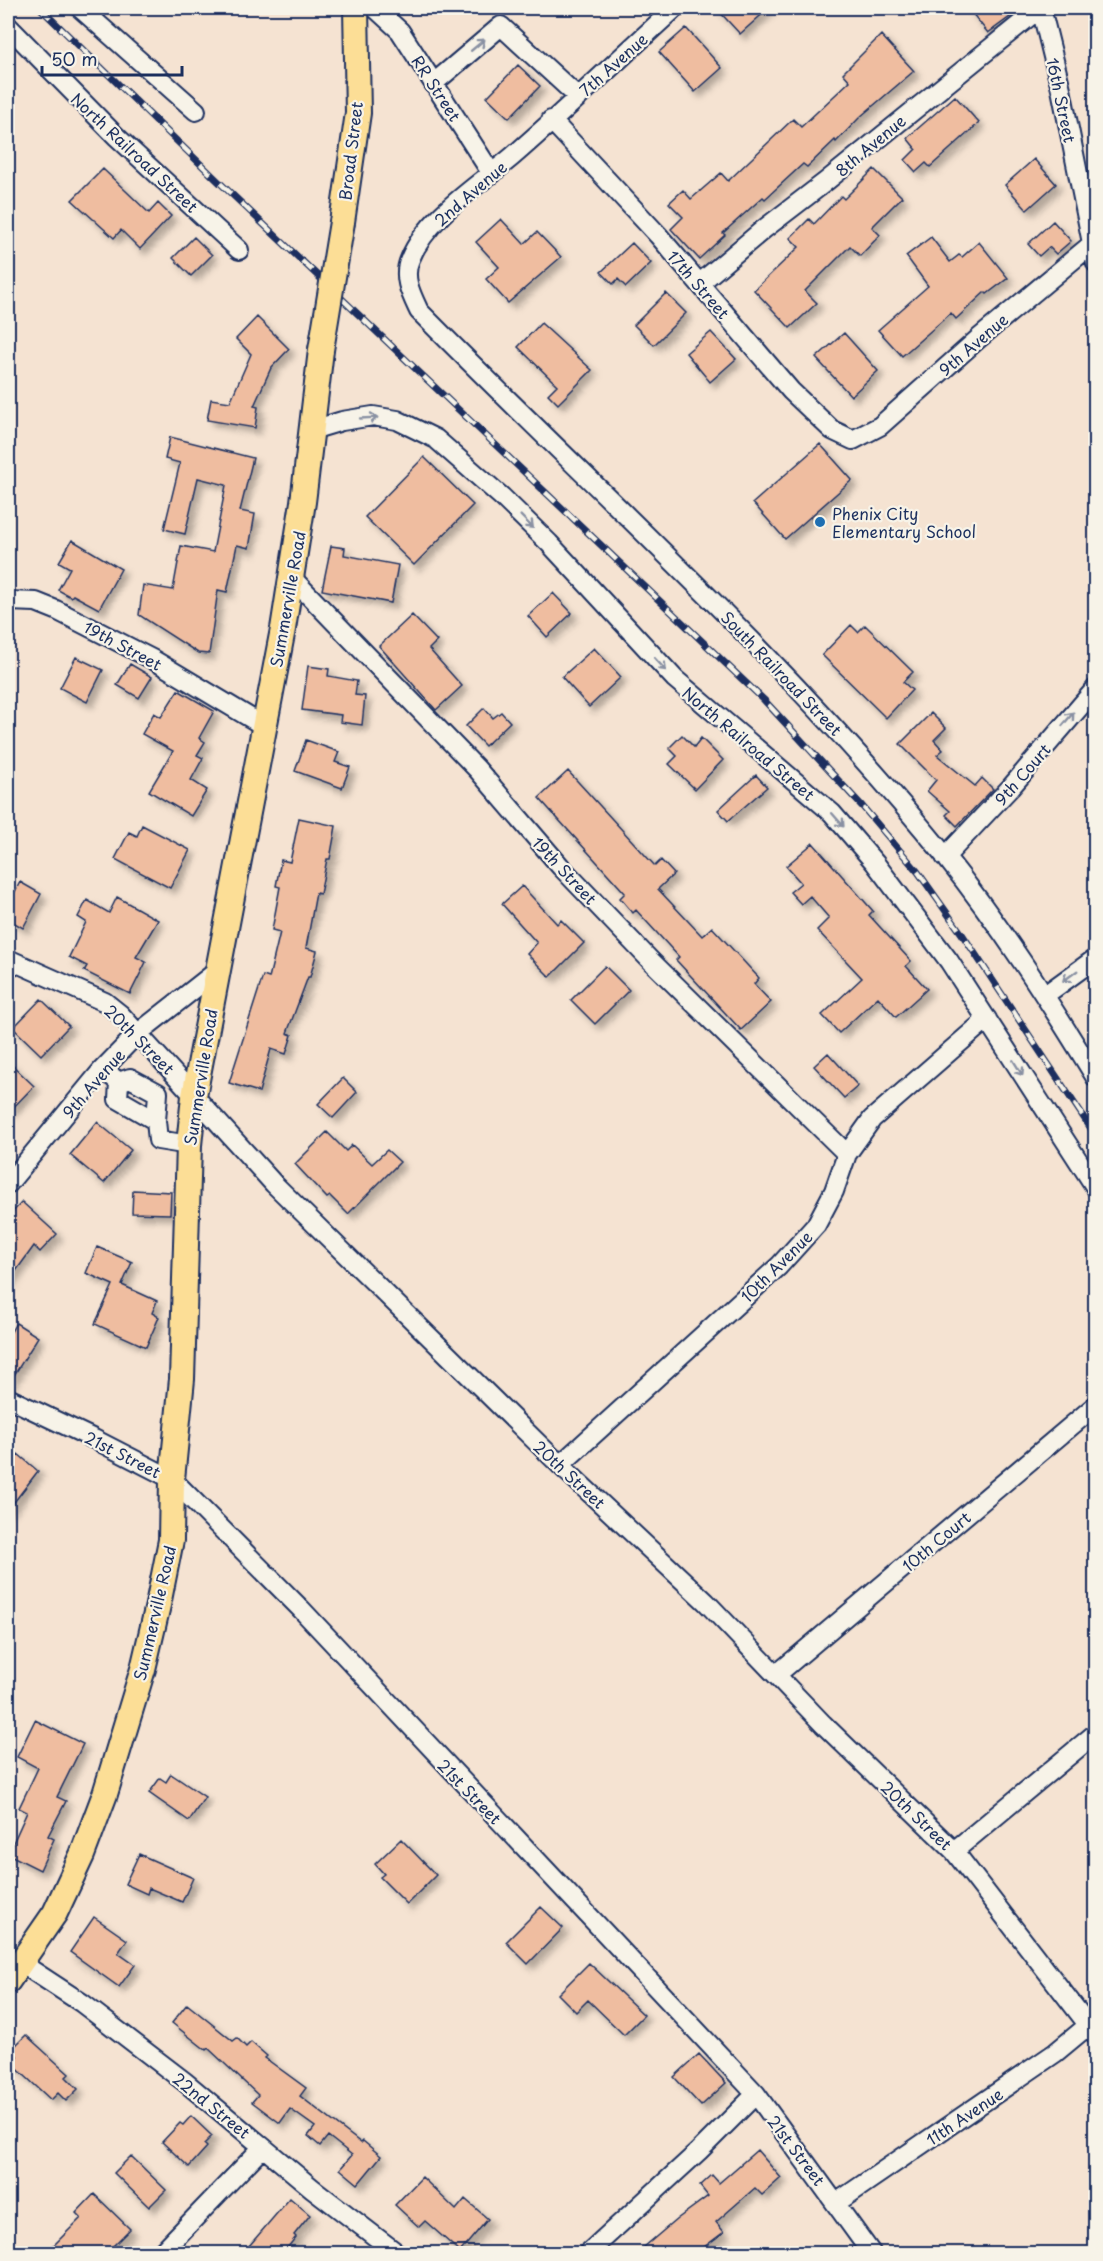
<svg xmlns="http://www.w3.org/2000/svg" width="1103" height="2261" font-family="'Playpen Sans',sans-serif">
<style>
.building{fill:#efbda0;stroke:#1b2f5e;stroke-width:1.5;filter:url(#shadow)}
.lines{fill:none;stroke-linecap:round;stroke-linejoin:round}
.minor-casing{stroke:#1b2f5e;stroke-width:22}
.major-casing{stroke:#1b2f5e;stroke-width:28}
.minor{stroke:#f7f3e8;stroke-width:18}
.major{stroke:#fcde96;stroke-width:24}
.rail-casing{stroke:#1b2f5e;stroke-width:7}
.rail{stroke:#f7f3e8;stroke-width:4.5;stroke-dasharray:14;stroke-linecap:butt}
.major-bridge-casing{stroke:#1b2f5e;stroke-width:28;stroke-linecap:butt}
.major-bridge{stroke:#fcde96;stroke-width:24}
.oneway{stroke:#8991a3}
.poi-dot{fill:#1f6fb2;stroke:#f7f3e8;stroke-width:2}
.labels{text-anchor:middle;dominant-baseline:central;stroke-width:4.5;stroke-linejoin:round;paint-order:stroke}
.street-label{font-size:16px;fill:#1b2f5e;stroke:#f7f3e8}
.poi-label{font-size:16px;fill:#1b2f5e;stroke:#f7f3e8;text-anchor:start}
</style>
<defs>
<filter id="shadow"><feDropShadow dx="5.5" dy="5.5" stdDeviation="3" flood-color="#0004"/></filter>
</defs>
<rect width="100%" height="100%" fill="#f5e3d2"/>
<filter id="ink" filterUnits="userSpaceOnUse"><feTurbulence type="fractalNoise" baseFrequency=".0167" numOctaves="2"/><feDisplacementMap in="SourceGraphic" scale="12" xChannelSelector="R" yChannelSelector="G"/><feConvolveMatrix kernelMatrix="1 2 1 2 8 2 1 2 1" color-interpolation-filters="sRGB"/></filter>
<g filter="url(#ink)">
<path class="building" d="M716,8H769L740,34Z
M968,8H1022L988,33Z
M686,28L722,68L695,92L659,52Z
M881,35L914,71L860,117L836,142L835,140L807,167L803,164L765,199L763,197L723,233L725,235L699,259L671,229L683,217L669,203L683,190L691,199L721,173L728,181L793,119L801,127L850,81L843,73Z
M518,65L540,86L509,118L487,97Z
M955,96L979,123L930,167L926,163L916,172L905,160L916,149L907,138Z
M1034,159L1056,184L1027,210L1005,185Z
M103,169L149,213L158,203L171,216L140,249L121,230L114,238L72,200Z
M874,169L902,197L872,227L880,235L860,256L850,246L805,291L817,303L790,328L754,290L799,247L790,238L809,219L814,224L841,196L844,199Z
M501,219L524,244L537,232L561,257L508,303L486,279L499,267L476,242Z
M1053,221L1071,241L1056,254L1049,247L1039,256L1028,244Z
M194,237L212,255L191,276L173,258Z
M931,237L950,262L959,255L962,257L979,242L1008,278L987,294L985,292L956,319L951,313L902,356L878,330L928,286L906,256Z
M632,243L651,263L626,287L618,279L613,284L601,272Z
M666,293L686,313L654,345L634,325Z
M257,317L289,349L271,368L254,406L258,407L255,428L207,420L211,399L230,402L251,354L236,339Z
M541,323L592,370L558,404L548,394L557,385L518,347Z
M711,332L736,359L710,382L686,353Z
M844,333L878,371L851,396L816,358Z
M170,437L253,458L240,511L255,514L249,548L237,545L227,592L218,590L209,654L198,653L139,615L143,585L173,590L181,546L213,552L226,485L198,478L185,534L164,529L180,463L165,459Z
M820,444L852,480L785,539L753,503Z
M424,457L473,505L414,565L365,517Z
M72,540L121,569L99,609L73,595L71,597L58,590L70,568L59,562Z
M331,546L345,548L344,555L398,565L391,603L322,590Z
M553,593L572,613L547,637L528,616Z
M412,615L437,641L429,649L462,686L436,710L379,646Z
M851,625L858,632L865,625L913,672L903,682L912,690L886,718L822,655Z
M594,648L621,677L589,707L562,677Z
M76,657L103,670L87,702L60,688Z
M130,664L152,677L139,698L117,685Z
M308,666L329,669L328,676L357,681L355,695L365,696L362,725L340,722L341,715L302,710Z
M178,690L214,711L199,738L205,742L197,755L203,758L191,780L207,790L191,816L149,791L173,751L142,734L154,713L161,717Z
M484,708L493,718L501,712L510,722L485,746L466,726Z
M931,713L946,728L934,740L943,750L937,755L975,786L982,778L993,789L957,826L946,815L950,811L927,791L936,780L900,744Z
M682,735L694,747L701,738L723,760L695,789L669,764L677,756L669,748Z
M306,740L339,752L335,762L350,767L342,788L295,771Z
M568,771L655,866L661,860L674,874L658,889L702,936L712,927L759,978L754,984L771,1002L741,1030L676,960L679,957L636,910L633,913L620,898L625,893L539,798Z
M756,775L767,787L728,821L718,810Z
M299,818L336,826L330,859H327L320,894L316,893L306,948L317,951L310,977H308L287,1033L292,1035L286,1054L271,1049L259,1092L229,1083L263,976L269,978L280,932L272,930L280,887L276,886L281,860L290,862Z
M142,825L190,850L170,888L115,859L129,832L137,836Z
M813,843L873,911L869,915L911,961L906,966L927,989L896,1017L878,997L839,1033L822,1015L862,978L817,930L829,918L810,896L801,904L790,892L801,883L786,866Z
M20,882L41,894L23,928L8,919V905Z
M522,886L557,924L561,920L584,943L550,977L527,954L537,943L502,904Z
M117,897L158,920L136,957L146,962L130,994L84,971L87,966L69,957L86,922L78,917L87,900L109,913Z
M605,966L629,990L595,1024L571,1000Z
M41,999L69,1026L41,1055L13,1028Z
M828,1053L858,1086L844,1098L814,1066Z
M8,1061L34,1086L8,1113Z
M343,1078L357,1092L333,1118L318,1104Z
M97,1122L131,1150L104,1183L70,1155Z
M327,1132L346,1151L352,1145L372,1164L387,1150L400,1162L348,1214L330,1196L327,1198L295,1164Z
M133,1190L171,1192L170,1214L132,1213Z
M22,1202L57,1234L40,1252L34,1246L8,1282V1217Z
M97,1247L132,1262L122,1285L157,1301L152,1313L159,1317L146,1347L95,1324L113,1285L86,1273Z
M16,1323L38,1337L8,1385V1337Z
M18,1454L38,1471L8,1510V1467Z
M35,1720L83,1744L57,1797L66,1801L48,1836L54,1839L40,1870L8,1854L27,1812L19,1808L38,1768L17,1757Z
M171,1774L205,1797L189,1821L149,1793L160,1778L166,1782Z
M401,1839L436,1875L407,1904L380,1877L384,1874L375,1864Z
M139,1854L193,1878L182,1902L149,1888L147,1894L125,1884Z
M541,1907L563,1928L528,1964L506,1942Z
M94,1917L127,1940L118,1953L135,1965L119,1987L70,1952Z
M589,1963L644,2015L624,2035L588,2000L576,2012L558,1994Z
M187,2004L233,2041L237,2038L246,2047L251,2042L267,2056L265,2058L306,2088L300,2096L361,2143L363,2141L381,2156L358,2184L340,2169L352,2155L328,2136L320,2146L308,2136L315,2127L290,2109L280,2123L252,2102L258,2095L208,2048L206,2050L172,2023Z
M26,2035L69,2074L66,2077L78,2089L66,2101L58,2093L51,2100L11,2063L17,2056L11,2050Z
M699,2054L726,2083L701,2106L674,2077Z
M191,2116L212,2136L204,2144L207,2147L189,2167L162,2142L180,2123L183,2125Z
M757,2150L781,2178L762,2195L755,2188L716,2222L724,2232L696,2253H637L677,2219L708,2196L700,2186L712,2175L719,2183Z
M131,2156L166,2190L149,2207L114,2173Z
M422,2177L456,2210L465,2199L488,2219L460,2252L425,2221L419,2227L395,2205Z
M94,2194L130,2229L106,2253H46L81,2218L76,2213Z
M290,2198L310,2215L294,2235L296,2237L283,2253H243Z"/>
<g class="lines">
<defs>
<path id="minor" d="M80,8L196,111
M375,8L400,31L492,174
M675,8C621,57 568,108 513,156C479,185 427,217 410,259C402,277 411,294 419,311C596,491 786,659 945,856C1001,926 1049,1001 1096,1078
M1041,8L1061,89L1096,263
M8,26L117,137L239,250
M434,83L501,26L577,96
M551,120L658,235L791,391L832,430L853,440L880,426L978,339L1092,244L1096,245
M700,283L764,229L824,183L1040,8
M312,430L342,421L373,416L397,420L436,439L502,497L549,543L675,679L832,813L875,863L949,961L1096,1188
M292,578L477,769L561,867L651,961L847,1154
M8,601L36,602L56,610L152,659L264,726
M945,857L1011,787L1096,688
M8,959L105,1002L120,1014L274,1184L560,1465L706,1602L823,1724L954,1851L1096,2035
M1045,995L1096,958
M110,1075L119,1082L118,1099L156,1121
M119,1082L130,1078L158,1093L156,1121L158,1140L189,1145
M8,1184L102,1070L137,1034L217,971
M8,1398L94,1439L172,1479L301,1609L756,2094L872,2254
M560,1465L779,1266L816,1225L834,1191L847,1154L872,1119L987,1019
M776,1675L1096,1405
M954,1851L1096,1733
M21,1963L82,2003L185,2082L312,2188L398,2254
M836,2203L1055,2053L1096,2019
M160,2254L263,2147
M587,2254L699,2151L756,2094"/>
<path id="major" d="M342,222L358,113L356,8
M8,1981L55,1913L82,1855L105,1794L143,1669L158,1605L171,1540L172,1479L182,1379L189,1145L194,1096L283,629L303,502L321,350"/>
</defs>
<use href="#minor" class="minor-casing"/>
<use href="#major" class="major-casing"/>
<use href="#minor" class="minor"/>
<use href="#major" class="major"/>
<defs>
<path id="rail" d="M40,8L218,181L764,700L862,806L918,872L962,934L1096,1136"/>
</defs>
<use href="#rail" class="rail-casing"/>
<use href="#rail" class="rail"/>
<defs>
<path id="major-bridge" d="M321,350L342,222"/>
</defs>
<use href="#major-bridge" class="major-bridge-casing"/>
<use href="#major-bridge" class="major-bridge"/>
</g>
<defs><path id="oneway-shaft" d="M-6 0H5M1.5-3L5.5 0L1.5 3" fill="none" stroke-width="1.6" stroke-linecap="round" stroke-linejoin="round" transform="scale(1.5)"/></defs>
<g class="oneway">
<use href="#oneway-shaft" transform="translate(478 45) rotate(-40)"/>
<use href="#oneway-shaft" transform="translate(369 418) rotate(-3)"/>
<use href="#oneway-shaft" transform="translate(527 522) rotate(45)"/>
<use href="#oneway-shaft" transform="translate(660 664) rotate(47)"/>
<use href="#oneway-shaft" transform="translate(1068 719) rotate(-50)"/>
<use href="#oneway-shaft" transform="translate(838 820) rotate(49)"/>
<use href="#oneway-shaft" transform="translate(1070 976) rotate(144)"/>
<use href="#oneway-shaft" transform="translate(1018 1068) rotate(58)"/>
</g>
</g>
<circle class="poi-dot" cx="820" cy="522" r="6"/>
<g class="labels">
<g class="street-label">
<text transform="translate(613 64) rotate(-42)">7th Avenue</text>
<text transform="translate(437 88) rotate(57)">RR Street</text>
<text transform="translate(1062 100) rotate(78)">16th Street</text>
<text transform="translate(870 145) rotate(-40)">8th Avenue</text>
<text transform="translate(350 151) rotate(-83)">Broad Street</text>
<text transform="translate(135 152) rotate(43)">North Railroad Street</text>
<text transform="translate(470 193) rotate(-41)">2nd Avenue</text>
<text transform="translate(699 284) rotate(49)">17th Street</text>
<text transform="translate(973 344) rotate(-41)">9th Avenue</text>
<text transform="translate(287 599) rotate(-80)">Summerville Road</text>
<text transform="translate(123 645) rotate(28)">19th Street</text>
<text transform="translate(782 673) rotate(46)">South Railroad Street</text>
<text transform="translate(749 743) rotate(40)">North Railroad Street</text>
<text transform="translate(1022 774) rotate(-49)">9th Court</text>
<text transform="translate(565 870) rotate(47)">19th Street</text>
<text transform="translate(140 1039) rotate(45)">20th Street</text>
<text transform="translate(200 1077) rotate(-81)">Summerville Road</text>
<text transform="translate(93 1083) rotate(-49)">9th Avenue</text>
<text transform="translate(776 1266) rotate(-45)">10th Avenue</text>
<text transform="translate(123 1454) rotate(27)">21st Street</text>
<text transform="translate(570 1474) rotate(43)">20th Street</text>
<text transform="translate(936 1541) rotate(-40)">10th Court</text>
<text transform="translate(154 1613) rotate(-77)">Summerville Road</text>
<text transform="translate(470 1791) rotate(46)">21st Street</text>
<text transform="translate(917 1815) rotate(44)">20th Street</text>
<text transform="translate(212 2105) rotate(39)">22nd Street</text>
<text transform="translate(964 2116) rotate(-34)">11th Avenue</text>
<text transform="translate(797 2150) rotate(53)">21st Street</text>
</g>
<g class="poi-label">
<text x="832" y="513">Phenix City<tspan x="832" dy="18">Elementary School</tspan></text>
</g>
</g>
<rect width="1103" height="2261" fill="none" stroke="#f7f3e8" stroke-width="30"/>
<rect x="15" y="15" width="1073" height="2231" fill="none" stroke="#1b2f5e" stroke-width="2" filter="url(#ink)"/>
<path d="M42 66v9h140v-9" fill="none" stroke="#1b2f5e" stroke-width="3"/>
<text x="51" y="66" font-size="18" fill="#1b2f5e" stroke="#f7f3e8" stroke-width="4.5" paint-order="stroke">50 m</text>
</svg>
